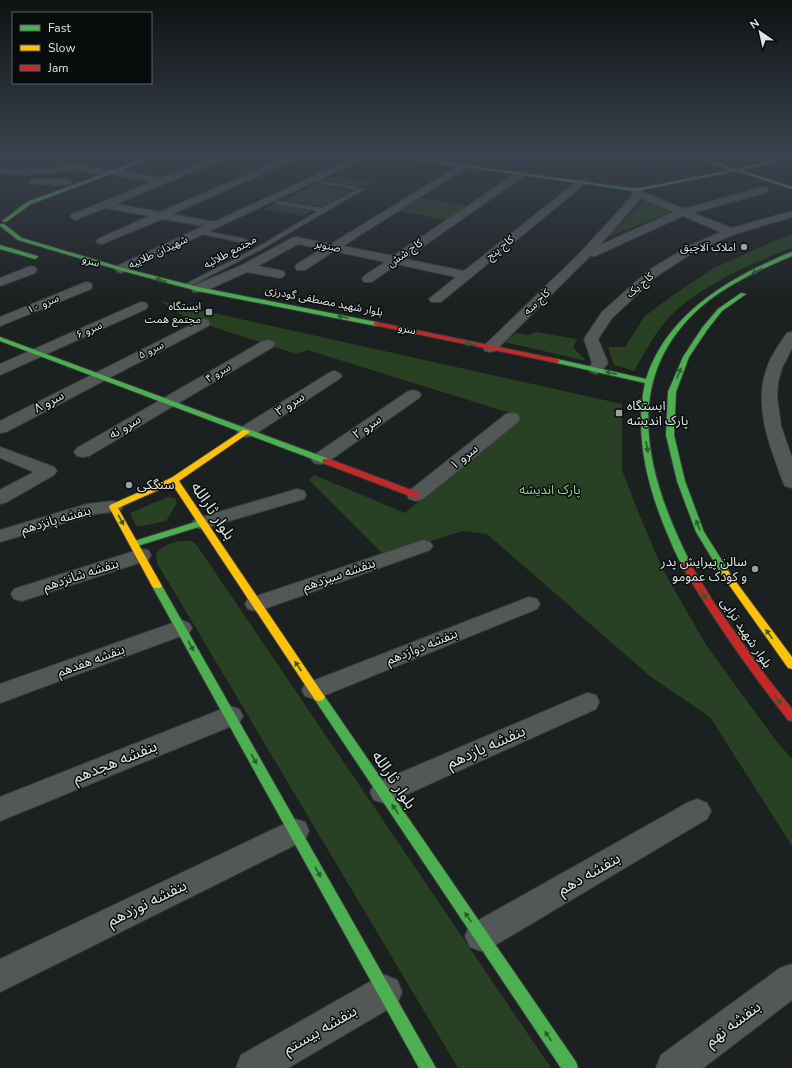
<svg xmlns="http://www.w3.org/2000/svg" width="792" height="1068" font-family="'Nunito Sans','Noto Sans Arabic',sans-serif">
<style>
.green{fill:#274122}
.building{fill:#313a3c}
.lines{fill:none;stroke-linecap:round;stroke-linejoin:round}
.lane-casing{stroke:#393e3d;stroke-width:2}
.street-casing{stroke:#393e3d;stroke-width:2}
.fast-casing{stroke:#393e3d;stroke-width:2}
.slow-casing{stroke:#393e3d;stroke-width:2}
.jam-casing{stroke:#393e3d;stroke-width:2}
.lane{fill:#535757;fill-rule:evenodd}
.street{fill:#535757;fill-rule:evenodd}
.fast{fill:#4caf50;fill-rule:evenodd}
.slow{fill:#ffc107;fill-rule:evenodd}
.jam{fill:#c62828;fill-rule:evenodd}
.oneway{fill:#2a5d2e}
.poi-dot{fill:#9b9f9f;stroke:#070b0b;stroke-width:1.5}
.labels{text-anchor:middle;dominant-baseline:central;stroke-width:3;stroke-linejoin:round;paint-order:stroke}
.far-street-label{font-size:11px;fill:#dfe4e4;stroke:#070b0b}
.far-poi-label{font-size:11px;fill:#dfe4e4;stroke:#070b0b;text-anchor:end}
.street-label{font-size:13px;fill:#dfe4e4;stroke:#070b0b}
.poi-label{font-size:13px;fill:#dfe4e4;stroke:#070b0b;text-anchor:start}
.park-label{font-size:13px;fill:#99cf8d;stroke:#070b0b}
.near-street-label{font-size:16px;fill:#dfe4e4;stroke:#070b0b}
</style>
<rect width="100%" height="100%" fill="#1c2020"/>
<path class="green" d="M421,198L469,206L447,220L399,211Z
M643,201L673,211L608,237Z
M792,234V248C753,262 692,290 665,322C653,336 644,354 634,371L614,365L608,347H625L645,316L676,293L712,269L774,241Z
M160,301L622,404V470L639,514L662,568L706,645L777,742L792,759V846L710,717L651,677L487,534L462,531L385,556L309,480L314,475L405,513L520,416L314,352L308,350L296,354L186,318Z
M536,332L577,339L573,347L586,361L505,342L516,333L529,335Z
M168,497L175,498L177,503L166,521L137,527L130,513Z
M191,541L196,544L551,1068H458L157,563L156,554C165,542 177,541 191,541Z"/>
<path class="building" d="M334,176L373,182L363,187L324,180Z
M317,184L352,191L322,206L282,200Z
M275,203L279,205L312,211L302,216L264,209Z"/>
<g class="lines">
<defs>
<path id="lane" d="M309,179L364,189L262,249L188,287H184V285L258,247L318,211L279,204L276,202L277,201L322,208L357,190L311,181Z
M200,230L245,239L248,241L245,243L198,233V231Z"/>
<path id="street" d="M0,154H72L73,155L68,158L0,157Z
M221,154H232L231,156L116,204L160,212L294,154H305L304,156L172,214L214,222L362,154H373L121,273L117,272L115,269L117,266L204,226L162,219L102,244L98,243L96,241L98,239L149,216L105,208L75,220L70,217L71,215L151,182L109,174L107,172L109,170L112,169L161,178Z
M739,154H754L776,159L778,161L773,164L740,156Z
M62,159L67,163L100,168L105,171L100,174L75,170L30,175L0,174V168L30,169L60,166L57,162Z
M463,163L468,166L466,168L343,246L393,256L518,172H524L526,174L524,176L405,259L464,271L579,180H585L587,182L441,302H431L429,299L456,277L397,264L372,282H364L362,279L364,276L385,262L334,251L305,270H297L295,267L297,264L322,249L298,244L258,266L283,271L285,274L283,277L279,278L247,272L203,292H193L192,289L193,286L242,265L292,238L296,237L331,244Z
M34,179H67L72,182L67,185L31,184L29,182L31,180Z
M636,187L640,188L643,192L684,209L763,187L767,188L768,190L767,192L693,213L732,228L792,211V217L735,234L697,250L657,276L612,318L598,339L608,363L601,372L596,374L591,372L588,369L592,363L584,339L602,312L649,270L689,246L721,232L683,216L595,256H590L495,351L490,352L485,351L483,348L485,345L580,253L634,194L631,190ZM641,198L674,212L600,245Z
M31,266L35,267L37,270L35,273L0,286V278Z
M86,282L91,283L92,286L91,289L0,326V317Z
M141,302L146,303L148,306L146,309L0,375V364Z
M203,319L208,320L210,323L208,326L6,432L0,433V421Z
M792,332V348L782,368L778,382L777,397L781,426L792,458V488L785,486L783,482C770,446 753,406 767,368C771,355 780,344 787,333Z
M268,340L273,341L275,344L273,347L89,456L83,457L77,456L74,452L77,448L263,341Z
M334,371L339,373L342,376L339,379L252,436L246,437L240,436L237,432L240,428L329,373Z
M413,390L419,392L421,395L419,398L326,463L320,464L314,463L311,459L314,455L407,392Z
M512,413L518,414L520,418L518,422L423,499L416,501L409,499L407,495L409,491L506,414Z
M0,447L54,467L57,471L54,475L7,502L0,504V490L34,472L0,458Z
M297,489L304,491L306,495L304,499L202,529L195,527L192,523L195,519Z
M113,501L120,503L123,507L120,511L95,514L0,542V530L87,504Z
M423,540L430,542L433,546L430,550L264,609L256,611L248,609L245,604L248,599Z
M141,549L148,550L151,555L148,560L22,601L14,599L11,594L14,589Z
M529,597L537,599L540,604L537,609L323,696L314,699L305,696L302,690L305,684Z
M181,620L189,623L192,628L189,633L0,703V684Z
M587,693L596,695L599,702L596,709L394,800L384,803L374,800L370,792L374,784Z
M230,706L239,709L243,716L239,723L0,821V797Z
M697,799L707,803L711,811L707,819L492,947L481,951L470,947L465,936L470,925L687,803Z
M295,819L305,822L309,831L305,840L0,992V959Z
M792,964V1000L703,1068H656L661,1055L780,968Z
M385,975L397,980L402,992L397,1004L288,1068H236L241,1055L373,980Z"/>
<path id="fast" d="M158,154H163L31,204L6,222L2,221L27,202Z
M374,154H383L636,189L731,170L685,154H690L736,169L772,160L786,154H791L774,162L741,170L792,187V189L736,171L636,191Z
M0,224H4L22,238L123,268L198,287L376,322L379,324L376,326L198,291L119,270L18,240L0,226Z
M0,245L37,256L38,257L35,259L0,249Z
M792,252V256C761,269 728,284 702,306C618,379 647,477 691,564L686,567L683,566C676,556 672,544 667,533C647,486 634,433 645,383L557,363L554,361L557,359L646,379C663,325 709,291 758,267C769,262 780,256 792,252Z
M741,293L746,294L722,311L707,330L689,357L676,392L674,435L685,481L704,532L730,573L725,576L722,575L696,532L677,481L666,435L668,392L683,357L702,328L718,309Z
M0,337L329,459L330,461L329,463H323L0,341Z
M202,520L206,523L205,525L134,547L129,544L131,542Z
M157,583L162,586L436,1068H419L152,586Z
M319,693L323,694L576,1062L578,1068H561L315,700L313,697L315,694Z"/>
<path id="slow" d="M243,430H246L250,432L179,481L323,694L325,697L323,700L319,701L315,700L172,484L118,508L162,586L160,588H154L152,586L109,507L110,505L171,478Z
M725,570L728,571L792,657V669L788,668L722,575L720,573L722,571Z"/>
<path id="jam" d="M376,322L557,359L560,361L557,363L374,325V323Z
M323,459H329L419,493L420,495L419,497H413L323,463L322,461Z
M686,561L689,562L714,603L765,675L792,709V721L788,720C749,670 713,619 681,564Z"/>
</defs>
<use href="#lane" class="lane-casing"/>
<use href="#street" class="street-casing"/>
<use href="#fast" class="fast-casing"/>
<use href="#slow" class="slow-casing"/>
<use href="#jam" class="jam-casing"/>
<use href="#lane" class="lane"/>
<use href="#street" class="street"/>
<use href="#fast" class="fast"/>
<use href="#slow" class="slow"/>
<use href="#jam" class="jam"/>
</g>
<defs><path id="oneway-solid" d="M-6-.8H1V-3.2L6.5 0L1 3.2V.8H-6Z"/></defs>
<g class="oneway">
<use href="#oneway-solid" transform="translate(757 271) rotate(153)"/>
<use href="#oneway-solid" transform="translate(161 280) rotate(-165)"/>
<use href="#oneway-solid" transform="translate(343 317) rotate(-168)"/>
<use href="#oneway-solid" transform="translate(470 344) rotate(-168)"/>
<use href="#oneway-solid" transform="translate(611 373) rotate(-167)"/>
<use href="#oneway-solid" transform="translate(679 373) rotate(-68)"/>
<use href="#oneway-solid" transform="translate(647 447) rotate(80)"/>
<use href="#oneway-solid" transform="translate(121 520) rotate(61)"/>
<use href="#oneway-solid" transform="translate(698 525) rotate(-111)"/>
<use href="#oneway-solid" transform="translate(703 594) rotate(56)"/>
<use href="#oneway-solid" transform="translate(769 634) rotate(-126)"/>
<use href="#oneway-solid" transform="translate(191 646) rotate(61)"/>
<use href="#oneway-solid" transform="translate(298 666) rotate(-124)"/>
<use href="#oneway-solid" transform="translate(778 700) rotate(50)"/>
<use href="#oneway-solid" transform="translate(254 759) rotate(61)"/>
<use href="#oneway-solid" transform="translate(395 809) rotate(-124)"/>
<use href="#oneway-solid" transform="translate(318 872) rotate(61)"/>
<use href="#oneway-solid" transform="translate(468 917) rotate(-124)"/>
<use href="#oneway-solid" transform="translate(548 1036) rotate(-124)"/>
</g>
<linearGradient id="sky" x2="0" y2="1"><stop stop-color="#0f1212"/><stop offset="0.51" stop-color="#3a424e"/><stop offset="1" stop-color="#3a424e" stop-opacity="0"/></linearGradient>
<rect width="792" height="303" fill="url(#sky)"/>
<g class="poi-dot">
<circle cx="744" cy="247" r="4"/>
<rect x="205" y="308" width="8" height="8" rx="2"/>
<rect x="615" y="409" width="8" height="8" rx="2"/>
<circle cx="129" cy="485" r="4"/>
<circle cx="755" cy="569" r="4"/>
</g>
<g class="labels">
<g class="far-street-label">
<text transform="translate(328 246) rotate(12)">صنوبر</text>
<text transform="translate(500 248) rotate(-39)">کاج پنج</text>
<text transform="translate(158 252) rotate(-25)">شهیدان طلاییه</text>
<text transform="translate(230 252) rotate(-28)">مجتمع طلائیه</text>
<text transform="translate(405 253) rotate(-35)">کاج شش</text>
<text transform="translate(91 261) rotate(16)">سرو</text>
<text transform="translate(640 285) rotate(-41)">کاج یک</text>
<text transform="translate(324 301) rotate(11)">بلوار شهید مصطفی گودرزی</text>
<text transform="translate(537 302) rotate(-44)">کاج سه</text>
<text transform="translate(43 304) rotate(-23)">سرو ۱۰</text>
<text transform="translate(407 329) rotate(12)">سرو</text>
<text transform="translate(89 330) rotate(-24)">سرو ۶</text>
<text transform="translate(151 350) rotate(-27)">سرو ۵</text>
<text transform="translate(218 373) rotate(-30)">سرو ۴</text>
</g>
<g class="far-poi-label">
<text x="736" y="247">املاک آلاچیق</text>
<text x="201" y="306">ایستگاه<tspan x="201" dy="13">مجتمع همت</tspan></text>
</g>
<g class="street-label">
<text transform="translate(49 402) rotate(-28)">سرو ۸</text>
<text transform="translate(290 404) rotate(-33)">سرو ۳</text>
<text transform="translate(125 427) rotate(-31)">سرو نه</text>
<text transform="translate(367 427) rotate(-35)">سرو ۲</text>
<text transform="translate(464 457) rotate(-39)">سرو ۱</text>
<text transform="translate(56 520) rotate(-16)">بنفشه پانزدهم</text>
<text transform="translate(81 575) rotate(-18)">بنفشه شانزدهم</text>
<text transform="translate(339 575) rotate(-19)">بنفشه سیزدهم</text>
<text transform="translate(746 633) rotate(56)">بلوار شهید ترابی</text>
<text transform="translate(422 647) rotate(-22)">بنفشه دوازدهم</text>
<text transform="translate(91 661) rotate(-20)">بنفشه هفدهم</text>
</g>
<g class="poi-label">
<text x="627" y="406">ایستگاه<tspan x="627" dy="15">پارک اندیشه</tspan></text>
<text x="137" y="485">سنگکی</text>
<text x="747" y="562" text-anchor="end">سالن پیرایش پدر<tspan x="747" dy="15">و کودک عمومو</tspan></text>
</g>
<g class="park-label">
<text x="550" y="490">پارک اندیشه</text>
</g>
<g class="near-street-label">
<text transform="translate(213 511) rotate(56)">بلوار ثارالله</text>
<text transform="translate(486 747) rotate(-24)">بنفشه یازدهم</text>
<text transform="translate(115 762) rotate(-22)">بنفشه هجدهم</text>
<text transform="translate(394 780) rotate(56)">بلوار ثارالله</text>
<text transform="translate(589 874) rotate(-30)">بنفشه دهم</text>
<text transform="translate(147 903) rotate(-26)">بنفشه نوزدهم</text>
<text transform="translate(733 1024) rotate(-37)">بنفشه نهم</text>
<text transform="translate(320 1030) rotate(-30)">بنفشه بیستم</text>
</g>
</g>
<rect x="12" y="12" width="140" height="72" fill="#070b0b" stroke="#5d6262"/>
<rect x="20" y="25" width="20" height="6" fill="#4caf50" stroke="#5d6262"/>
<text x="48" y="32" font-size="12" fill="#dfe4e4">Fast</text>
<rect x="20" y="45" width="20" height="6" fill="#ffc107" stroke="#5d6262"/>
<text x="48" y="52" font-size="12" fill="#dfe4e4">Slow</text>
<rect x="20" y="65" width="20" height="6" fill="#c62828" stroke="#5d6262"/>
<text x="48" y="72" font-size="12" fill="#dfe4e4">Jam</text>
<g transform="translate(760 32) rotate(326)" stroke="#070b0b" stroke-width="3" paint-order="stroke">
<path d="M0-3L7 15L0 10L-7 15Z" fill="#dfe4e4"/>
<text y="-6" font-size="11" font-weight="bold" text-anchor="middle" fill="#dfe4e4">N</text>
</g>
</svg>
